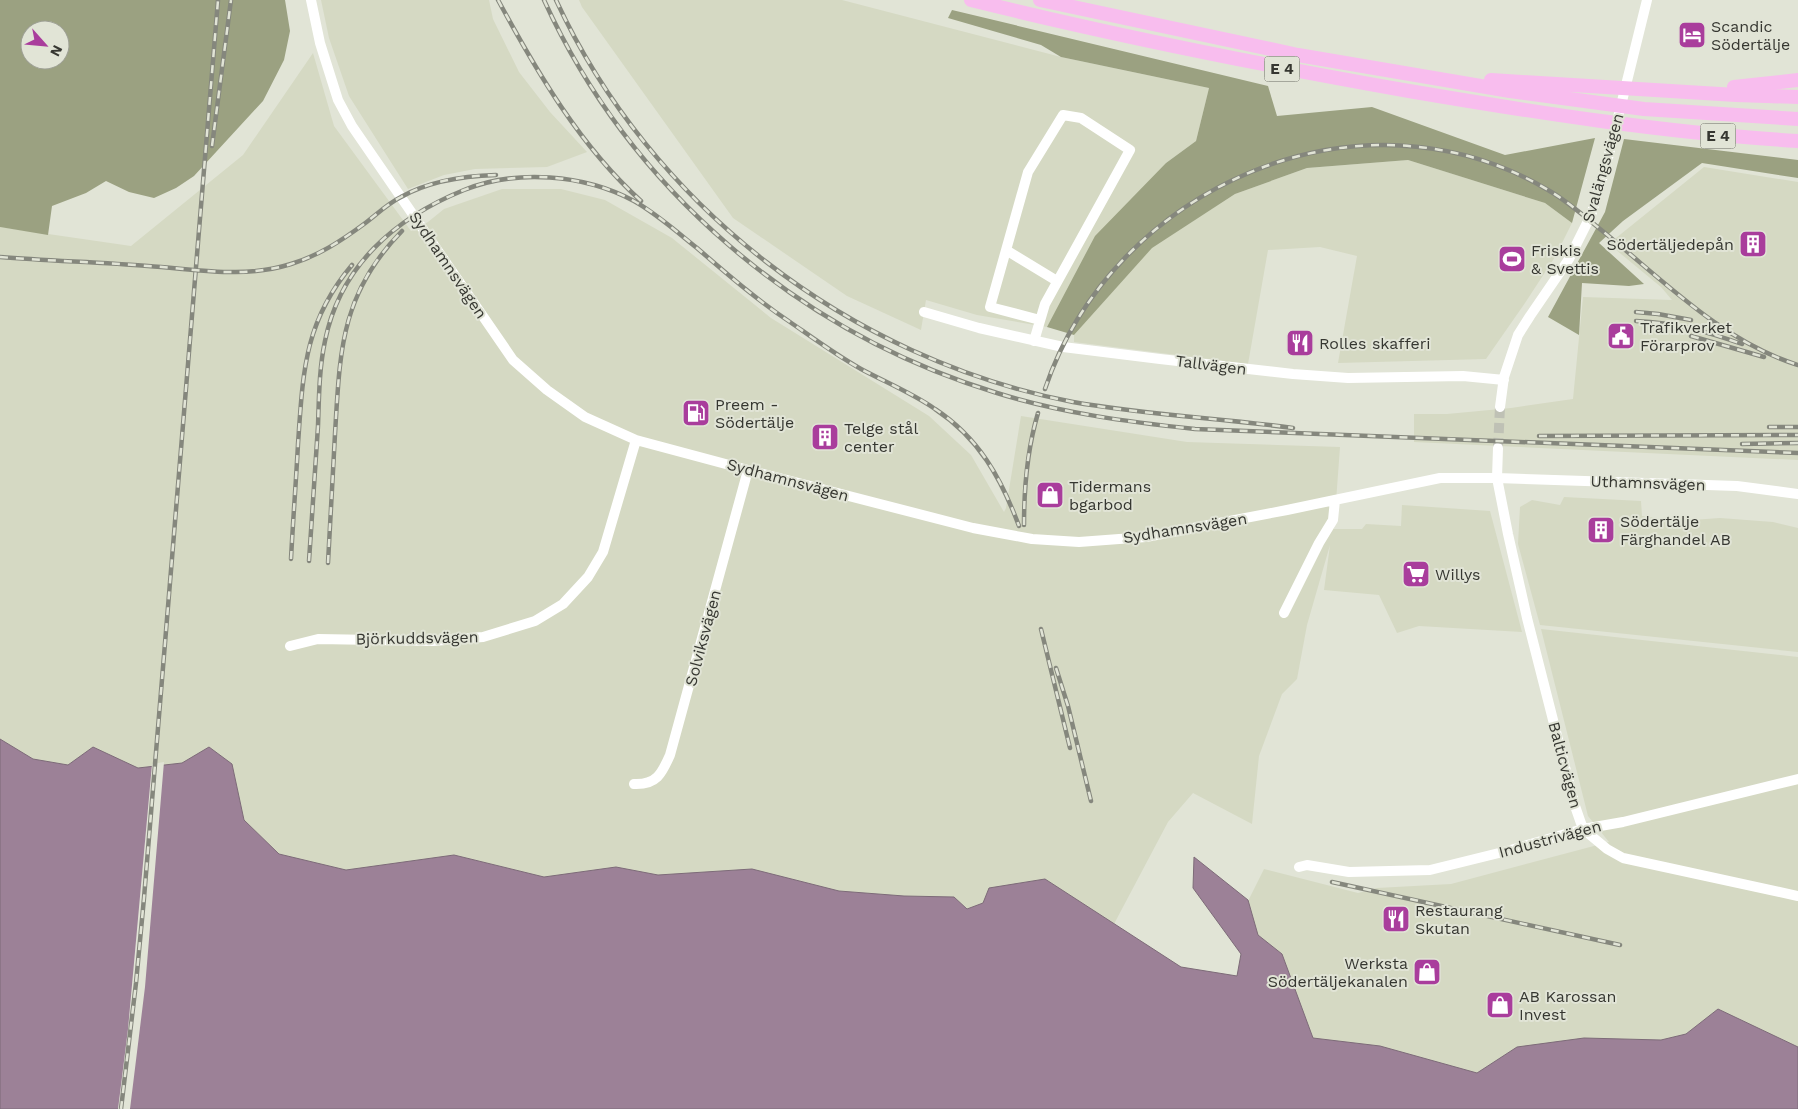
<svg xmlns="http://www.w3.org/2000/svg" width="1798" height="1109" font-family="'Work Sans',sans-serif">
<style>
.built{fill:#d5d9c3}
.forest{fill:#9ba181;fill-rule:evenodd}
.water{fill:#9c8197;stroke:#7d6b78}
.pier{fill:#e1e4d6}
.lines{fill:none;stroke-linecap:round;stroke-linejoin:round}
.minor-tunnel{stroke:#bfc1b5;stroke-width:10;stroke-dasharray:10 5;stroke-linecap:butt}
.minor{stroke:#fff;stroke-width:10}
.highway{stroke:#f8bdee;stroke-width:14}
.rail-casing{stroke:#85877d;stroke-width:4.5}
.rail{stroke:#e1e4d6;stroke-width:2.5;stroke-dasharray:8;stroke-linecap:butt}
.labels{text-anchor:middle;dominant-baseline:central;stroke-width:4;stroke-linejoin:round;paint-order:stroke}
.shield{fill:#e1e4d6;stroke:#696b62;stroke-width:1}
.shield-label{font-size:15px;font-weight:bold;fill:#363731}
.poi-label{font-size:16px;fill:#363731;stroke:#e1e4d6;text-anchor:start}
.street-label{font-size:16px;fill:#363731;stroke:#e1e4d6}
</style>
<rect width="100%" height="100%" fill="#e1e4d6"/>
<path class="built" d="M321,0H489L493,19L519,72L550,112L587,152L547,167L475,169L444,175L408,189L349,96L329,38Z
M579,0H842L1061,57L1209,88L1196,141L1166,163L1058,308L1047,327L977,315L926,300L921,330L847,296L733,218L582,7Z
M313,53L334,126L411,231L428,222L444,209L502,189H561L605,200L672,238L771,318L929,416L971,455L1004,512L1006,508L1021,416L1187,442L1340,447L1334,529H1362L1366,524L1401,526L1402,505L1490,511L1522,632L1419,626L1397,633L1379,595L1324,590L1330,545L1307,625L1297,679L1282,694L1259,756L1252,824L1193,793L1168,822L1114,924L1045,879L967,909L954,897L904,896L839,891L752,869L658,875L616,867L544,877L454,855L346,870L279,854L244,820L232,764L209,747L182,763L138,768L93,747L68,765L33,759L0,739V227L131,246L243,155Z
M1408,160L1545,203L1572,223L1555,257L1525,303L1486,359L1338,363L1357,256L1320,247L1268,250L1248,364L1074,342V335L1151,248L1235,194L1307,168Z
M1704,167L1798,182V460L1414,442V414H1447L1511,408L1573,399L1583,297L1672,300L1661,287L1615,249L1613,243L1616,238Z
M1564,497L1641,501L1642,516L1678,521L1720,518L1773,522L1798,528V652L1540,625L1518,544L1520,507L1532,500L1560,505Z
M1541,629L1798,657V1047L1718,1009L1686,1034L1661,1040L1628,1039L1517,1047L1477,1073L1380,1046L1313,1038L1282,954L1258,935L1248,901L1264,869L1358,893L1377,888L1451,884L1609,842L1588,816Z"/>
<path class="forest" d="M0,0H285L290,31L284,60L263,101L194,176L176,188L154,198L129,192L106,181L86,193L52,206L48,235L0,227ZM30,30H60V60H30Z
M952,10L1268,86L1277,116L1372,107L1505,155L1595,138L1572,223L1545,203L1408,160L1307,168L1235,194L1152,248L1074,335L1047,327L1095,236L1166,163L1196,141L1209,88L1061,57L1041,45L948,18Z
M1624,139L1798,160V178L1702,163L1623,221L1599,243L1644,284L1629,286L1582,283L1579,335L1548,317L1605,212Z"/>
<path class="water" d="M0,739L33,759L68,765L93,747L138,768L182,763L209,747L232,764L244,820L279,854L346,870L454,855L544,877L616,867L658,875L752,869L839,891L904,896L954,897L967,909L983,903L989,888L1045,879L1181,967L1237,976L1241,954L1193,888L1194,857L1248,900L1258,935L1282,954L1313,1038L1380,1046L1477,1073L1517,1047L1584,1038L1661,1040L1686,1034L1718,1009L1798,1047V1109H0Z"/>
<path class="pier" d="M164,762L145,987L130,1109H118L128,1029L152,764Z"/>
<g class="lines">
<path class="minor-tunnel" d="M1498,448L1500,407"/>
<path class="minor" d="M311,0L320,43L338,100L352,126L513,360L547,390L585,417L636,440L748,470L973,528L1032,539L1079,542L1146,537L1287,510L1440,478H1497L1737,486L1798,494
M1006,250L1057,281
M924,312L979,328L1063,347L1160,359L1293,374L1348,378L1463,376L1504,380
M1034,341L1045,304L1130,150L1081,118L1063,115L1028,172L990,307L1040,320
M1500,407L1504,377L1518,335L1530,316L1569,259L1591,215L1606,166L1647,0
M1498,448L1497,478L1508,534L1527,618L1575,806L1583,829L1607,849L1623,858L1798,896
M1284,613L1319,543L1333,520L1335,500
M290,646L318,639L433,641L483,637L535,621L563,604L588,577L603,552L636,440
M634,784C657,785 662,773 670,755L748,470
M1299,867L1307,865L1349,872L1430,870L1507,851L1583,829L1623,822L1798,779"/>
<path class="highway" d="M971,0C1116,36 1262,65 1409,91C1538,113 1667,133 1798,141
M1040,0L1298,55L1510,91L1644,109L1798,119
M1491,80L1736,95L1798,97
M1734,87L1798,80"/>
<defs>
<path id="rail" d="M498,0C537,72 580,146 641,201
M544,0C630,189 799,333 997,393C1061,413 1128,422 1195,429L1798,453
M556,0C651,206 850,359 1073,402C1146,415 1220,418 1293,428
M212,146L231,0
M0,257C49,261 99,262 148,266C196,269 243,279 291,264C318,256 341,241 364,224C376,215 387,204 401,197C429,181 463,176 496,175
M1636,312L1658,314L1691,320
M1636,321C1676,323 1705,331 1742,344
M1691,336L1764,357
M1045,389C1113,187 1360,78 1548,190C1567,201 1583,215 1600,229C1661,278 1721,341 1798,365
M1769,427H1798
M1539,436L1798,435
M1742,444L1798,443
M1024,525C1024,487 1027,450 1038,413
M291,559C293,520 296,482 298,444C303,372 304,322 352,265
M309,561C312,516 315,471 318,426C319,398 319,369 325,341C340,266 395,218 464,190C516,169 584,174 634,201C657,214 677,232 697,248C727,274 757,300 790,322C813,338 836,355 861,369C885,382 912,393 935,409C979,438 1001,478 1019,526
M328,563C330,520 333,477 335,434C340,352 340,294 402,231
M1041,629L1070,748
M1056,668L1068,706L1091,801
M1332,882L1620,945
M121,1109L136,983L144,898L218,0"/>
</defs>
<use href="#rail" class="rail-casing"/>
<use href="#rail" class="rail"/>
</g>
<defs>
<symbol id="hotel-square" viewBox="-11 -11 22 22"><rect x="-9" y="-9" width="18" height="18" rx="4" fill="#a93d9c" stroke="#e1e4d6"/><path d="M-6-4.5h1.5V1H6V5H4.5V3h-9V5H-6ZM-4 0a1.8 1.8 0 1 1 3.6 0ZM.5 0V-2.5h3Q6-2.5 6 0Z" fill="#fff"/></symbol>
<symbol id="building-square" viewBox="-11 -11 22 22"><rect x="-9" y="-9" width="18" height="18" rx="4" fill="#a93d9c" stroke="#e1e4d6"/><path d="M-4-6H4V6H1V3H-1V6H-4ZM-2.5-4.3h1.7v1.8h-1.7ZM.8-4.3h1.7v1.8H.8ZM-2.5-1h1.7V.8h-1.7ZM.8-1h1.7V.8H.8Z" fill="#fff"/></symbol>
<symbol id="stadium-square" viewBox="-11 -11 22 22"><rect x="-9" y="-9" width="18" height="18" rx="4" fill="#a93d9c" stroke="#e1e4d6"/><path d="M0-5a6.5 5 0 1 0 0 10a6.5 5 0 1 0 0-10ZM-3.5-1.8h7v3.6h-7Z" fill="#fff"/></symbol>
<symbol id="civic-square" viewBox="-11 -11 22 22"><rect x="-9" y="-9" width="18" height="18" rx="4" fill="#a93d9c" stroke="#e1e4d6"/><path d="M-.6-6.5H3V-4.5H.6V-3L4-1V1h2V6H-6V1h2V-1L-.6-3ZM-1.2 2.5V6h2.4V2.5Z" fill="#fff"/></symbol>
<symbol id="restaurant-square" viewBox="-11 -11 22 22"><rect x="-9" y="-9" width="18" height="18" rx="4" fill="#a93d9c" stroke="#e1e4d6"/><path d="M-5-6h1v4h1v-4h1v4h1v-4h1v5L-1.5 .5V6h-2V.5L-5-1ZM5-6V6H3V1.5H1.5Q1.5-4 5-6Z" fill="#fff"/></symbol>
<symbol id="fuel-square" viewBox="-11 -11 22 22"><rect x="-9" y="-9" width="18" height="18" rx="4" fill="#a93d9c" stroke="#e1e4d6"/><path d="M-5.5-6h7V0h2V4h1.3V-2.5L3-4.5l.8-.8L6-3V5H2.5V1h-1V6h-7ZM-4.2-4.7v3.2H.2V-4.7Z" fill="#fff"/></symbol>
<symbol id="shop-square" viewBox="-11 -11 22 22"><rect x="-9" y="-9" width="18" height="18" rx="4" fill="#a93d9c" stroke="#e1e4d6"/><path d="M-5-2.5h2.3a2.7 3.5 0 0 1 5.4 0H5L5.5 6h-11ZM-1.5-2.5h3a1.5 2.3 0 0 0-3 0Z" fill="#fff"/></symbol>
<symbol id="supermarket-square" viewBox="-11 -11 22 22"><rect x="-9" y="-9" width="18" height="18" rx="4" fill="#a93d9c" stroke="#e1e4d6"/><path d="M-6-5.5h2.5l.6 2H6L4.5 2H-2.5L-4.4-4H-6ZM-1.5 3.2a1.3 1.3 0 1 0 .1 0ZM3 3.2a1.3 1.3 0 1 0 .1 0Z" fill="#fff"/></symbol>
</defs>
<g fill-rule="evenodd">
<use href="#hotel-square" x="1676" y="19" width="32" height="32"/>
<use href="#building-square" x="1737" y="228" width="32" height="32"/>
<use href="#stadium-square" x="1496" y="243" width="32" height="32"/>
<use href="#civic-square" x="1605" y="320" width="32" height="32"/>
<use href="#restaurant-square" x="1284" y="327" width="32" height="32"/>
<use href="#fuel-square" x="680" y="397" width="32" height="32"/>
<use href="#building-square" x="809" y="421" width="32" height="32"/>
<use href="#shop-square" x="1034" y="479" width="32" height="32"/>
<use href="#building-square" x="1585" y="514" width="32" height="32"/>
<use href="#supermarket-square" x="1400" y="558" width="32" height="32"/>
<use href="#restaurant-square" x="1380" y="903" width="32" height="32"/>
<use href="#shop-square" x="1411" y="956" width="32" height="32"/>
<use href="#shop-square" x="1484" y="989" width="32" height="32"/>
</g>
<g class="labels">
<g class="shield">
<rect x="1264.5" y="56.5" width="35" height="25" rx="4"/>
<rect x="1700.5" y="123.5" width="35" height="25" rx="4"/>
</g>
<g class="shield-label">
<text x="1282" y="69">E 4</text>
<text x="1718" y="136">E 4</text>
</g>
<g class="poi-label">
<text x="1711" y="26">Scandic<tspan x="1711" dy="18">Södertälje</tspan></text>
<text x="1734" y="244" text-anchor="end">Södertäljedepån</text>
<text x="1531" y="250">Friskis<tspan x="1531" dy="18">&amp; Svettis</tspan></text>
<text x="1640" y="327">Trafikverket<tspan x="1640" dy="18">Förarprov</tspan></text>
<text x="1319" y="343">Rolles skafferi</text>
<text x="715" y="404">Preem -<tspan x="715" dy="18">Södertälje</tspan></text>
<text x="844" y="428">Telge stål<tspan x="844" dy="18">center</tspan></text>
<text x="1069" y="486">Tidermans<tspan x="1069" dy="18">bgarbod</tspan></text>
<text x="1620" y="521">Södertälje<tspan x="1620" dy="18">Färghandel AB</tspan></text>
<text x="1435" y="574">Willys</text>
<text x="1415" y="910">Restaurang<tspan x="1415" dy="18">Skutan</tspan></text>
<text x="1408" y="963" text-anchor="end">Werksta<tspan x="1408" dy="18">Södertäljekanalen</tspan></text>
<text x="1519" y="996">AB Karossan<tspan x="1519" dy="18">Invest</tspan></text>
</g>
<g class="street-label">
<text transform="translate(1603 168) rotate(-74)">Svalängsvägen</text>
<text transform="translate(448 265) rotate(56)">Sydhamnsvägen</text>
<text transform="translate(1211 365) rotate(7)">Tallvägen</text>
<text transform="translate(788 480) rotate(15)">Sydhamnsvägen</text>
<text transform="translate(1648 483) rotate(2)">Uthamnsvägen</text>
<text transform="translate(1185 528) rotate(-9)">Sydhamnsvägen</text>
<text transform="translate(417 638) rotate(-1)">Björkuddsvägen</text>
<text transform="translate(703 638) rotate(-75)">Solviksvägen</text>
<text transform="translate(1565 765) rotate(75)">Balticvägen</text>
<text transform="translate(1550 839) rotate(-15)">Industrivägen</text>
</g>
</g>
<g transform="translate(45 45) rotate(117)"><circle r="24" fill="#e1e4d6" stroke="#9d9f94"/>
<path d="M0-4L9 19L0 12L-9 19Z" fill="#a93d9c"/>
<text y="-8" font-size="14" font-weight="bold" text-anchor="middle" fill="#363731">N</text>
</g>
</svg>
